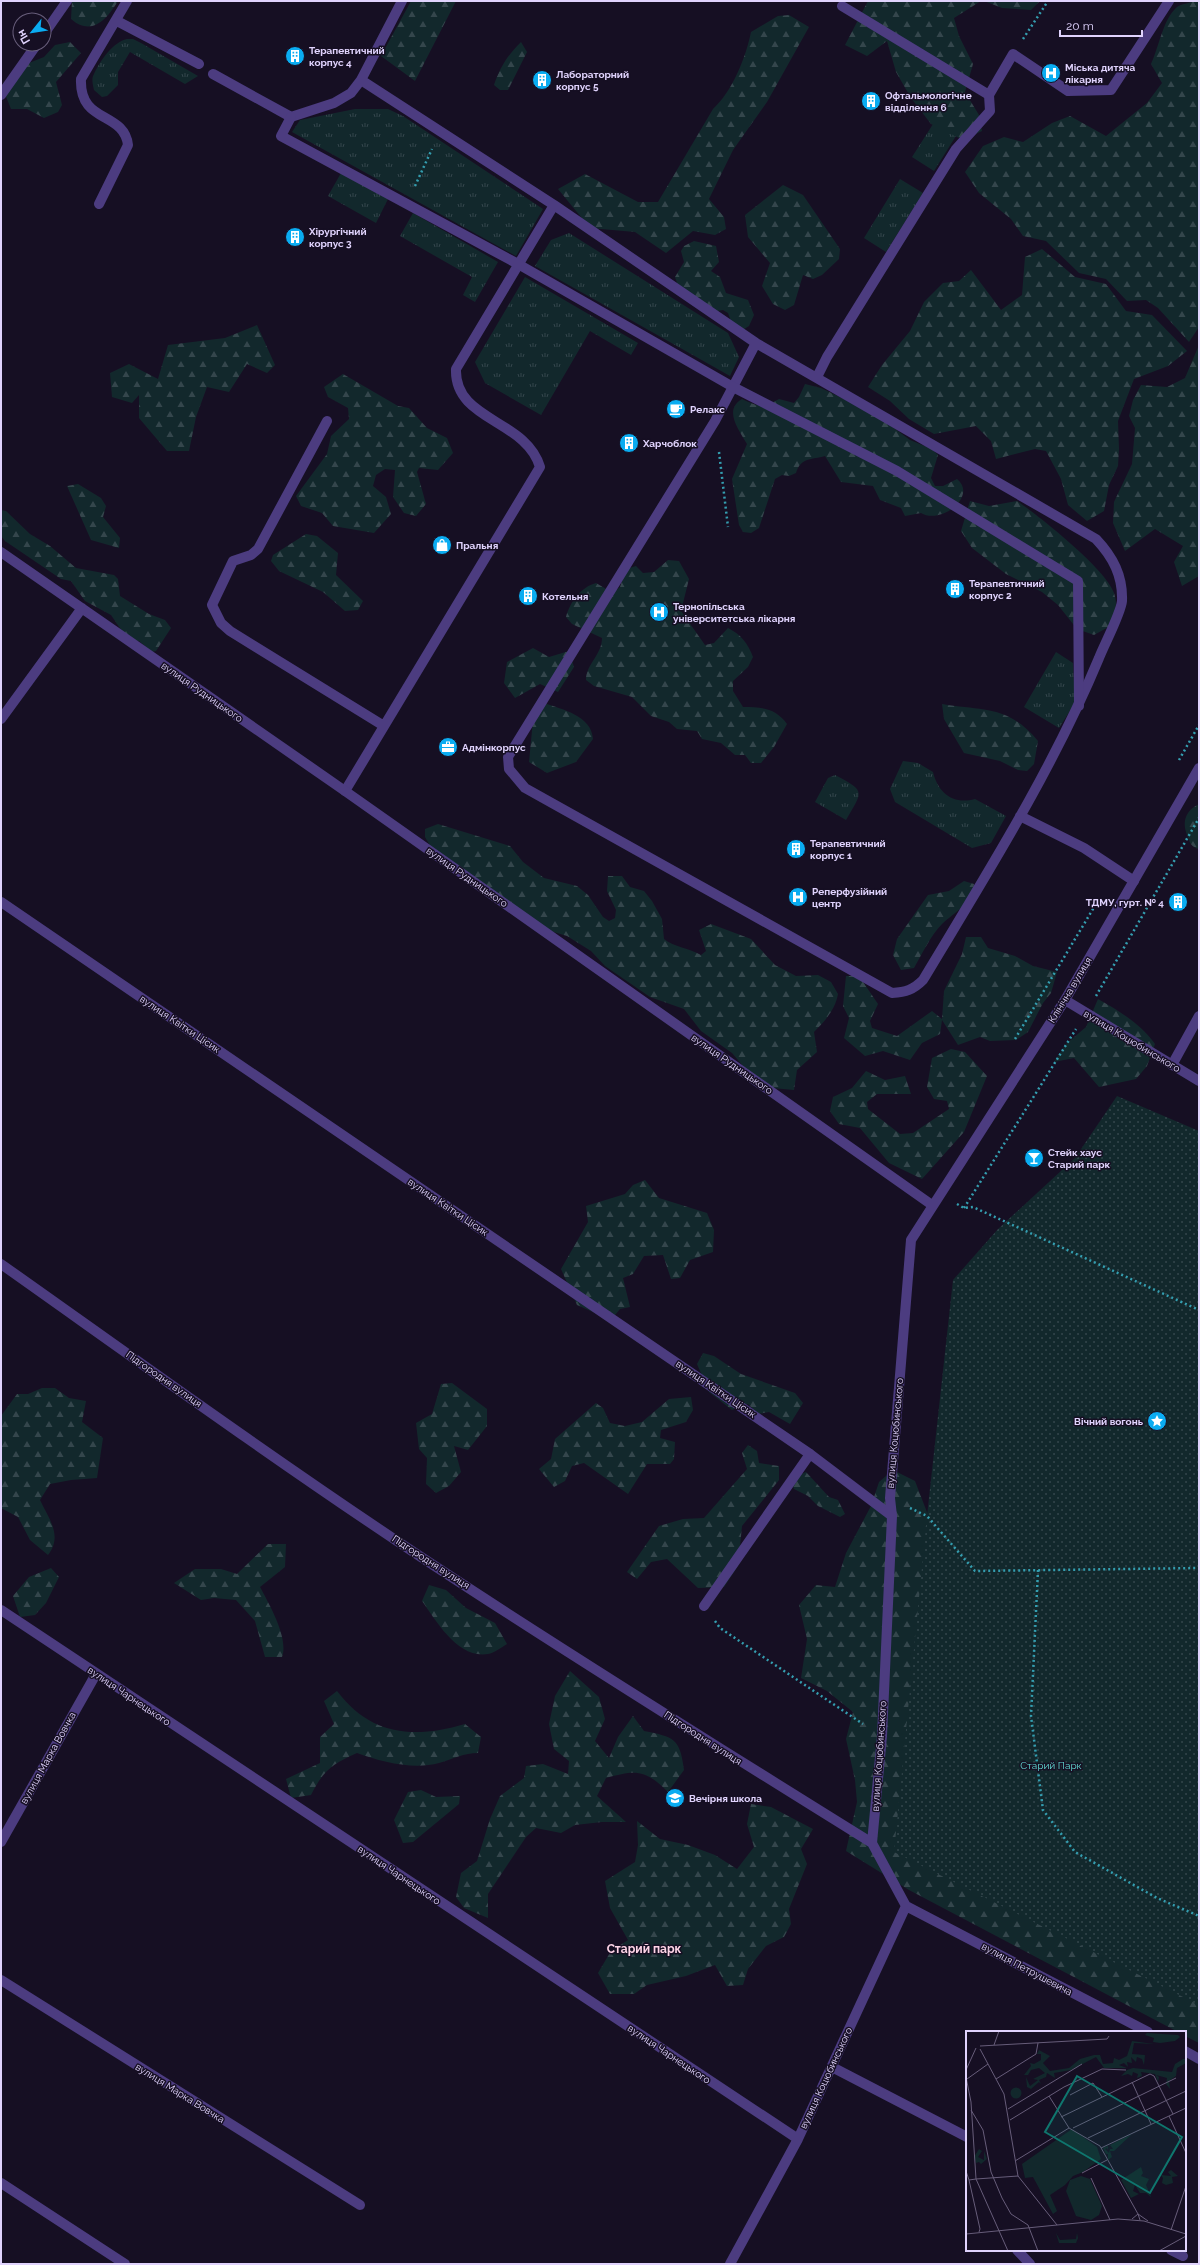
<svg xmlns="http://www.w3.org/2000/svg" width="1200" height="2265" font-family="Raleway,sans-serif">
<style>
.grass{fill:url(#grass-tufts)}
.forest{fill:url(#forest-firs)}
.park{fill:url(#park-dots)}
.lines{fill:none;stroke-linecap:round;stroke-linejoin:round}
.path{stroke:#349eb0;stroke-width:2.5;stroke-dasharray:2 3;stroke-linecap:butt}
.service{stroke:#4c3c80;stroke-width:10}
.pedestrian{stroke:#4c3c80;stroke-width:10}
.minor{stroke:#4c3c80;stroke-width:10}
.labels{text-anchor:middle;dominant-baseline:central;stroke-width:3;stroke-linejoin:round;paint-order:stroke}
.poi-label{font-size:10px;font-weight:bold;fill:#e0d3fd;stroke:#160f23;text-anchor:start}
.street-label{font-size:10px;fill:#e0d3fd;stroke:#160f23}
.park-label{font-size:10px;fill:#62dad4;stroke:#160f23}
.quarter-label{font-size:12px;font-weight:bold;fill:#fdd4e6;stroke:#160f23}
.inset-road{fill:none;stroke:#675d7a;stroke-width:1}
.view{fill:#0f766e;fill-opacity:0.15;stroke:#0f766e;stroke-width:2}
.inset-edge{fill:none;stroke:#e0d3fd;stroke-width:2}
</style>
<defs>
<pattern id="grass-tufts" width="24" height="20" patternUnits="userSpaceOnUse"><rect width="24" height="20" fill="#12282c"/><path d="M3 7l-1-3M5 7V3M7 7l1-3M15 17l-1-3M17 17v-4M19 17l1-3" fill="none" stroke="#34464c"/></pattern>
<pattern id="forest-firs" width="22" height="20" patternUnits="userSpaceOnUse"><rect width="22" height="20" fill="#12282c"/><path d="M5 1l3.5 6h-7zM16 11l3.5 6h-7z" fill="#34464c"/></pattern>
<pattern id="park-dots" width="8" height="8" patternUnits="userSpaceOnUse"><rect width="8" height="8" fill="#12282c"/><path d="M2 2h.1M6 6h.1" fill="none" stroke="#34464c" stroke-width="1.8" stroke-linecap="round"/></pattern>
</defs>
<rect width="100%" height="100%" fill="#160f23"/>
<path class="grass" d="M127,39H133L141,43L198,76L185,84L130,52L118,72V85L107,96L102,97L94,90C93,85 91,79 94,74C100,61 113,42 127,39Z
M949,99L971,112L934,171L912,157Z
M355,109H388L403,116L543,209L516,256L292,132L300,120Z
M341,173L388,199L376,223L328,196Z
M900,179L923,193L886,252L864,238Z
M413,213L498,262L475,302L463,295L472,277L400,236Z
M569,233L728,333L739,357L730,376L535,266L551,240Z
M525,277L638,343L631,355L590,331L541,415L485,383L475,362Z
M1056,652L1073,663L1075,703L1059,728L1024,707Z
M903,761L918,763L933,772C938,793 953,805 975,799L1006,816L991,843L972,848L895,802L890,789Z
M835,775C866,791 863,791 846,820L815,802L828,778Z"/>
<path class="forest" d="M72,1H118C107,19 92,37 71,19Z
M411,1H456L415,81L381,56Z
M868,1H981L954,18L959,36L973,64L965,92L979,115L982,131L963,140L931,124L911,98L896,72L887,41L867,56L845,45Z
M984,1H1040L1031,10L1002,8Z
M1195,1H1199V327L1189,342L1158,308L1146,300L1127,301L1106,279L1079,273L1046,241L1023,236L1011,219L979,193L965,172L983,146L1004,137L1023,142L1052,123L1070,116L1106,136L1147,103L1162,83L1151,64C1159,47 1163,19 1177,7C1181,4 1190,3 1195,1Z
M789,15L809,27L767,102L733,150L709,199L724,217L726,229L715,235L693,231L666,253L635,232L590,228L558,189L585,174L638,202H658L713,109C732,92 746,57 751,32L778,16Z
M70,42L81,53L56,82L62,105L58,112L44,118L27,109H11L5,94L24,65L44,57L55,45Z
M521,42L527,52L508,90H500L494,85C500,67 508,55 521,42Z
M783,185L803,195L840,249L839,259L822,275L813,279L803,275L794,305L785,310L773,304L762,286L770,263L748,237L745,215Z
M694,241L716,246L719,262L711,271L720,277L726,293L748,300L754,315L749,326L741,331L732,324L728,313L723,310L712,312L681,294L675,277L684,262L681,251L684,246Z
M1042,249L1075,277L1106,284L1126,311L1152,315L1187,351L1168,366L1134,379L1118,421L1119,449L1118,466L1109,485L1104,511L1087,521L1068,505L1061,479L1046,451L1035,449L996,459L991,441L976,426L934,434L909,419L890,401L868,387L882,365L910,331L924,302L943,283L959,281L971,270L1001,310L1022,295L1025,257Z
M257,325L275,365L267,373L247,364L229,392L207,387L196,417L189,451H167L139,418V395L132,403L112,397L110,373L129,364L158,379L168,345L225,338Z
M1199,345V576L1182,586L1174,562L1183,546L1155,529L1125,551L1113,523L1114,502L1132,464L1135,428L1129,416L1133,400L1141,385L1167,387L1185,378Z
M343,374L398,406L409,408L427,428L447,438L453,453L438,470L419,468L417,472L426,504L416,516L404,513L393,497L395,470L385,469L376,475L373,486L386,497L391,514L374,533L333,526L322,513L301,506L296,496L327,454L331,436L349,419L348,408L328,397L324,387Z
M805,384L821,388L875,414L910,440L932,449L938,455L931,478L935,486H943L957,479C978,496 941,525 921,513L905,516L901,508L880,500L873,486L841,482L825,456C811,460 801,457 796,473L789,476L782,475L775,479L759,528L751,533L743,532L739,525L732,479L747,444C739,430 723,410 742,399C759,407 762,408 779,399L794,403L799,397Z
M78,484L101,498L106,506L103,517L120,538L119,548L91,540L67,486Z
M970,501L989,506L1017,501C1038,515 1107,570 1114,593C1118,605 1115,613 1112,625L1094,635L1077,629L1058,605L1042,592L1006,574L972,548L961,531Z
M1,510L6,511L30,534L50,546L76,568L114,575L118,579L120,596L149,614L165,620L171,628L156,651L152,652L139,641L128,640L111,615L85,601L71,581L61,579L5,541L1,536Z
M306,534L317,536L338,553L336,575L363,601L358,610L345,611L323,592L279,571L271,561L273,555Z
M668,560L679,561L689,579L681,611L705,645L714,643L728,628C740,634 748,643 753,657L748,667L733,681V691L743,707C761,707 776,708 787,724L774,747L761,763H751L745,755H735L721,743L702,739L697,731L677,729L669,722L651,716L632,697L594,686L586,680C586,664 602,655 602,638L572,624L566,617C570,602 581,587 596,583L613,593L620,587L626,569L636,566L643,573L654,572Z
M533,648L549,657L569,651L574,667L558,692L540,684L515,698L504,683L507,662Z
M544,703C563,710 591,715 593,739L576,762L547,773L529,762L533,720Z
M942,704C984,711 1008,705 1038,741L1034,764L1027,771L1018,770L1000,761L964,753L944,719Z
M1199,804V849C1191,847 1190,843 1187,835C1182,822 1185,811 1199,804Z
M438,824L510,846L523,862L544,878L577,886L588,895L603,917L609,921L615,918L616,910L607,891L608,876H622L630,887L644,891L652,901L662,919L664,939C674,947 689,948 701,955L706,951L699,930L711,924L751,939L775,965L796,976L818,975L831,982L838,994C835,1010 825,1021 814,1032L817,1052L797,1070L794,1090L761,1087L732,1053L701,1031L684,1009L650,997L605,966L591,951L567,936L547,930L432,849L425,837V829Z
M964,881L974,884C973,903 955,912 942,924C931,935 922,954 914,968L901,970L893,955L897,939L928,895L949,891Z
M966,937H981L988,948L1015,956L1033,966L1057,972L1051,993L1043,1003L1028,1032L1016,1040L990,1041L980,1037L958,1045L942,1020L940,1034L922,1043L910,1060L883,1051L865,1056L844,1038L849,1018L843,1006L846,976H859L878,1004L870,1021L872,1028L897,1036L932,1011L942,1019L944,991L962,954Z
M1098,999C1119,1011 1140,1023 1155,1044L1147,1066L1136,1079L1099,1087L1074,1058L1054,1062L1066,1044L1086,1027Z
M951,1049L965,1052L987,1076L964,1132L922,1179L889,1163L860,1128L839,1124L830,1111L833,1097L852,1088L866,1071L885,1080L905,1076L911,1094H877L867,1102L868,1109L900,1134L913,1133L949,1109L947,1101L934,1099L927,1087L932,1058Z
M645,1180L659,1198L707,1213L714,1230L713,1252L690,1260L680,1278L671,1279L663,1255L644,1256L633,1274L623,1278L630,1307L620,1309L611,1320L577,1305L561,1269L588,1222L586,1206L625,1194L633,1185Z
M703,1353L714,1356L741,1374L795,1393L803,1403L790,1424L769,1412L758,1414L748,1404L732,1410L709,1392L697,1364Z
M452,1383L487,1409V1426L468,1450L454,1446L461,1472L449,1486L436,1493L426,1484L427,1458L419,1449L416,1423L432,1414L441,1384Z
M42,1388H55L69,1398L86,1401L82,1422L103,1438L97,1478L71,1480L50,1484L40,1500C49,1519 63,1536 48,1555L30,1540L18,1517L1,1508V1416L17,1394H28Z
M691,1397L693,1410L686,1422L661,1430L660,1438L675,1442L674,1459L670,1464H647L628,1494L584,1463L572,1466L565,1481L554,1487L539,1469L551,1459L555,1439L596,1403L603,1408L610,1423L625,1426L642,1422L669,1399Z
M748,1445L757,1451L759,1463L779,1466V1480L742,1526L738,1566L724,1587L698,1588L667,1559L651,1562L637,1579L627,1572L659,1526L683,1519L704,1518L747,1469L742,1453Z
M893,1470L915,1481L940,1546L1199,1499V2043L1185,2036V2032H1178L909,1890L846,1851L857,1802L855,1780L846,1739L853,1712L827,1691L801,1678L807,1639L799,1605L816,1585L835,1587L846,1553L871,1506L879,1482Z
M806,1472L829,1497L838,1500L845,1514L840,1517L818,1506L808,1496L794,1489L790,1479Z
M268,1544H286L285,1567L260,1587C269,1604 289,1638 282,1657H265L255,1621L236,1600L214,1598L201,1600L174,1583L195,1569H221L237,1574Z
M51,1568L59,1577L46,1603L35,1615L20,1617L13,1596L29,1577Z
M429,1585L446,1590L466,1608L495,1623L507,1644C502,1647 494,1653 488,1654C458,1659 437,1622 422,1601Z
M570,1671L599,1697L605,1719L595,1741L609,1758L618,1737L633,1716L644,1731C674,1737 680,1738 684,1770L668,1792C645,1769 636,1770 606,1778L597,1796L626,1822H602L575,1825L561,1833L536,1828L526,1837L488,1894V1918L464,1908L456,1897L461,1873L477,1861L490,1819L500,1796L524,1778L526,1766L543,1764L568,1774L569,1761L554,1749L549,1724L555,1696Z
M337,1691C371,1736 414,1739 465,1724L481,1737L478,1753C464,1753 453,1759 439,1763C413,1770 382,1762 357,1753C332,1764 323,1771 311,1795L291,1798L286,1779L320,1763V1737L334,1724L324,1701Z
M421,1790L436,1797L460,1796L459,1804L413,1842L403,1843L394,1820L408,1792Z
M751,1804L771,1807L813,1829L801,1849L807,1864L789,1909L791,1924L784,1937L766,1946L748,1969L743,1985L727,1986L715,1965L686,1976L647,1985L634,1994H610L598,1973L611,1951L628,1940L610,1908L605,1881L635,1862L638,1845L637,1821L660,1839L688,1845L715,1855L737,1869L754,1847L747,1824Z"/>
<path class="park" d="M1117,1096L1199,1131V2005L894,1852L927,1516L953,1280L998,1229L1075,1158Z"/>
<g class="lines">
<path class="path" d="M1023,39L1048,1
M415,186L432,149
M719,452L728,527
M1179,760L1199,725
M1096,996L1199,818
M1015,1039L1099,899
M957,1204L964,1208L973,1207L1199,1310
M964,1208L1076,1029
M910,1508L927,1516L975,1571L1199,1568
M1038,1570L1031,1716L1043,1810L1075,1852L1157,1898L1199,1916
M715,1621L720,1628L863,1724"/>
<path class="service" d="M842,6L989,95
M117,21L199,64
M213,74L291,117L334,103L351,93L361,80L402,1
M361,80L554,205L756,343L1096,539C1113,557 1123,576 1122,601C1121,613 1104,645 1099,658C1052,771 986,875 923,980C913,990 906,992 892,993L525,788L509,769L508,757L715,421L756,343
M99,204L128,145C124,111 79,124 81,79L127,1
M817,377L827,357L956,149L990,111L989,95L1013,54L1068,91L1111,90L1169,1
M327,421L258,549L251,555L233,561L212,605L221,623L230,631L384,726
M345,791L540,467C526,419 454,421 456,369L554,205
M1020,816L1084,848L1134,881
M1172,1065L1199,1016
M704,1606L810,1454
M832,2067L967,2137
M1017,2250L1030,2264
M1171,2250L1183,2256"/>
<path class="pedestrian" d="M291,117L281,136L518,264L733,387L897,471L1078,581L1079,706"/>
<path class="minor" d="M44,34L67,1
M1,95L37,44
M1,552L345,791L932,1205
M1,719L82,608
M1,902L810,1454L892,1516
M1065,1000L1199,1081
M1,1264C138,1361 275,1460 415,1553C565,1652 719,1748 872,1843
M1,1610L798,2139
M1,1842L96,1674
M906,1906L1148,2032
M1,1980L360,2205
M1185,2051L1199,2059
M1,2183L125,2264
M730,2264L798,2139L906,1906L872,1843L882,1736L892,1516L890,1498L911,1240L1065,1000L1199,768"/>
</g>
<defs>
<symbol id="building-disc" viewBox="-11 -11 22 22"><circle r="9.5" fill="#0aacf1" stroke="#160f23"/><path d="M-4-6H4V6H1V3H-1V6H-4ZM-2.5-4.3h1.7v1.8h-1.7ZM.8-4.3h1.7v1.8H.8ZM-2.5-1h1.7V.8h-1.7ZM.8-1h1.7V.8H.8Z" fill="#fff"/></symbol>
<symbol id="hospital-disc" viewBox="-11 -11 22 22"><circle r="9.5" fill="#0aacf1" stroke="#160f23"/><path d="M-5-5h3v3.5h4V-5h3V5h-3V1.5h-4V5h-3Z" fill="#fff"/></symbol>
<symbol id="cafe-disc" viewBox="-11 -11 22 22"><circle r="9.5" fill="#0aacf1" stroke="#160f23"/><path d="M-5.5-4.5H6V0H3Q3 3.5 0 3.5H-2.5Q-5.5 3.5-5.5 0ZM3-3.2v2h1.7v-2ZM-6 4.5H4V6H-6Z" fill="#fff"/></symbol>
<symbol id="shop-disc" viewBox="-11 -11 22 22"><circle r="9.5" fill="#0aacf1" stroke="#160f23"/><path d="M-5-2.5h2.3a2.7 3.5 0 0 1 5.4 0H5L5.5 6h-11ZM-1.5-2.5h3a1.5 2.3 0 0 0-3 0Z" fill="#fff"/></symbol>
<symbol id="office-disc" viewBox="-11 -11 22 22"><circle r="9.5" fill="#0aacf1" stroke="#160f23"/><path d="M-6-3h4V-5.5h4V-3h4V5H-6ZM-1-4.5V-3h2v-1.5ZM-6 0V1H6V0Z" fill="#fff"/></symbol>
<symbol id="bar-disc" viewBox="-11 -11 22 22"><circle r="9.5" fill="#0aacf1" stroke="#160f23"/><path d="M-6-5H6L.8 .8V4.5H3.5V6h-7V4.5H-.8V.8Z" fill="#fff"/></symbol>
<symbol id="sight-disc" viewBox="-11 -11 22 22"><circle r="9.5" fill="#0aacf1" stroke="#160f23"/><path d="M0-6L1.8-2.2L6-1.7L2.9 1.2L3.7 5.4L0 3.3L-3.7 5.4L-2.9 1.2L-6-1.7L-1.8-2.2Z" fill="#fff"/></symbol>
<symbol id="school-disc" viewBox="-11 -11 22 22"><circle r="9.5" fill="#0aacf1" stroke="#160f23"/><path d="M0-5L7-2L0 1L-7-2ZM-4 1L0 2.5L4 1V4Q0 6-4 4Z" fill="#fff"/></symbol>
</defs>
<g fill-rule="evenodd">
<use href="#building-disc" x="284" y="45" width="22" height="22"/>
<use href="#hospital-disc" x="1040" y="62" width="22" height="22"/>
<use href="#building-disc" x="531" y="69" width="22" height="22"/>
<use href="#building-disc" x="860" y="90" width="22" height="22"/>
<use href="#building-disc" x="284" y="226" width="22" height="22"/>
<use href="#cafe-disc" x="665" y="398" width="22" height="22"/>
<use href="#building-disc" x="618" y="432" width="22" height="22"/>
<use href="#shop-disc" x="431" y="534" width="22" height="22"/>
<use href="#building-disc" x="944" y="578" width="22" height="22"/>
<use href="#building-disc" x="517" y="585" width="22" height="22"/>
<use href="#hospital-disc" x="648" y="601" width="22" height="22"/>
<use href="#office-disc" x="437" y="736" width="22" height="22"/>
<use href="#building-disc" x="785" y="838" width="22" height="22"/>
<use href="#hospital-disc" x="787" y="886" width="22" height="22"/>
<use href="#building-disc" x="1167" y="891" width="22" height="22"/>
<use href="#bar-disc" x="1023" y="1147" width="22" height="22"/>
<use href="#sight-disc" x="1146" y="1410" width="22" height="22"/>
<use href="#school-disc" x="664" y="1787" width="22" height="22"/>
</g>
<g class="labels">
<g class="poi-label">
<text x="309" y="50">Терапевтичний<tspan x="309" dy="12">корпус 4</tspan></text>
<text x="1065" y="67">Міська дитяча<tspan x="1065" dy="12">лікарня</tspan></text>
<text x="556" y="74">Лабораторний<tspan x="556" dy="12">корпус 5</tspan></text>
<text x="885" y="95">Офтальмологічне<tspan x="885" dy="12">відділення 6</tspan></text>
<text x="309" y="231">Хірургічний<tspan x="309" dy="12">корпус 3</tspan></text>
<text x="690" y="409">Релакс</text>
<text x="643" y="443">Харчоблок</text>
<text x="456" y="545">Пральня</text>
<text x="969" y="583">Терапевтичний<tspan x="969" dy="12">корпус 2</tspan></text>
<text x="542" y="596">Котельня</text>
<text x="673" y="606">Тернопільська<tspan x="673" dy="12">університетська лікарня</tspan></text>
<text x="462" y="747">Адмінкорпус</text>
<text x="810" y="843">Терапевтичний<tspan x="810" dy="12">корпус 1</tspan></text>
<text x="812" y="891">Реперфузійний<tspan x="812" dy="12">центр</tspan></text>
<text x="1164" y="902" text-anchor="end">ТДМУ, гурт. № 4</text>
<text x="1048" y="1152">Стейк хаус<tspan x="1048" dy="12">Старий парк</tspan></text>
<text x="1143" y="1421" text-anchor="end">Вічний вогонь</text>
<text x="689" y="1798">Вечірня школа</text>
</g>
<g class="street-label">
<text transform="translate(202 692) rotate(35)">вулиця Рудницького</text>
<text transform="translate(467 877) rotate(35)">вулиця Рудницького</text>
<text transform="translate(1070 990) rotate(-59)">Клінічна вулиця</text>
<text transform="translate(180 1024) rotate(34)">вулиця Квітки Цісик</text>
<text transform="translate(1132 1041) rotate(31)">вулиця Коцюбинського</text>
<text transform="translate(732 1064) rotate(35)">вулиця Рудницького</text>
<text transform="translate(448 1207) rotate(34)">вулиця Квітки Цісик</text>
<text transform="translate(164 1379) rotate(35)">Підгородня вулиця</text>
<text transform="translate(716 1389) rotate(34)">вулиця Квітки Цісик</text>
<text transform="translate(895 1433) rotate(-85)">вулиця Коцюбинського</text>
<text transform="translate(431 1562) rotate(33)">Підгородня вулиця</text>
<text transform="translate(129 1696) rotate(34)">вулиця Чарнецького</text>
<text transform="translate(703 1738) rotate(33)">Підгородня вулиця</text>
<text transform="translate(879 1756) rotate(-86)">вулиця Коцюбинського</text>
<text transform="translate(48 1758) rotate(-61)">вулиця Марка Вовчка</text>
<text transform="translate(399 1875) rotate(34)">вулиця Чарнецького</text>
<text transform="translate(1027 1969) rotate(28)">вулиця Петрушевича</text>
<text transform="translate(669 2054) rotate(34)">вулиця Чарнецького</text>
<text transform="translate(826 2078) rotate(-65)">вулиця Коцюбинського</text>
<text transform="translate(180 2093) rotate(32)">вулиця Марка Вовчка</text>
</g>
<g class="park-label">
<text x="1051" y="1765">Старий Парк</text>
</g>
<g class="quarter-label">
<text x="644" y="1949">Старий парк</text>
</g>
</g>
<g transform="translate(966 2031)">
<rect width="220" height="220" fill="#160f23"/>
<path d="M181,2L212,4L214,6L209,10L194,12L187,11L188,7L179,4ZM166,10L188,13L168,12L166,23L179,24L178,34L176,28L171,26L170,31L165,26L166,32L161,31L162,36L158,32L153,34L161,37H138L130,26L105,39L88,42L89,47L81,42L80,46L73,49L75,53L73,51L65,58L61,56L60,46L64,55L72,49L67,48L79,42L73,37L65,39L62,44H58L65,35L64,32L68,33L75,29V23H71L73,19L84,25L77,32L84,40L103,37L114,28L128,24H134L137,33L147,32L148,27L153,29L161,25ZM217,28H220V32L211,37L210,45L203,50L204,58L200,53L201,47L190,44L193,46L192,51L189,43L175,41L176,45L171,47L172,43L167,41L166,45L162,43L155,45L161,39L167,37L206,41L209,33ZM44.5 62a5.5 5.5 0 1 1 11 0a5.5 5.5 0 1 1-11 0ZM166,103L148,120H144L146,126L142,129V123H140L137,117L142,115V119L141,117L139,118L143,122L144,118H147L144,114ZM13,118L16,120L12,126L18,129V120L21,128L15,133L13,131L10,132L8,126ZM175,136L177,142L175,145L183,148L180,154L185,166L180,162H174L169,154L167,160L173,163L165,167L155,149ZM205,139L212,145L206,146L207,152L200,154L196,152L197,147L195,144L205,145L202,141ZM90,202L94,209L110,208L111,202L112,207L110,212H93Z" fill="#12282c"/>
<path d="M106,98L131,116L135,128L117,141L107,145L99,154L84,164L91,180L87,183L67,146L59,147L56,133Z" fill="#12282c"/>
<path d="M115,145L124,148L136,175L133,184L125,189L110,185L100,160L104,149Z" fill="#12282c"/>
<path class="inset-road" d="M28,14L33,0M14,15L141,8L143,5M14,18L38,63L52,145L91,194M0,39L10,17M0,46L5,71L10,148L52,145M1,48L22,33M30,48L70,23L72,12M166,51L185,93M104,64L127,52L136,66M83,65L103,97L134,115L172,183L174,189M42,78L116,33M5,79L17,99L25,141L36,167L45,183L62,194L72,220M203,85L220,122M95,86L184,43L188,45L207,83M44,89L98,56L136,38L160,39M107,97L210,47M122,107L220,60M135,117L220,77M49,130L103,97M0,140L3,149L10,148L42,220M116,142L141,129M125,147L144,189M3,149L14,198L13,201M166,188L172,183L182,190M205,199L220,155M0,203L152,188L178,190L220,203M193,220L220,205"/>
<path class="view" d="M111,45L216,106L184,162L79,101Z"/>
<rect width="220" height="220" class="inset-edge"/>
</g>
<rect width="1200" height="2265" fill="none" stroke="#e0d3fd" stroke-width="4"/>
<g transform="translate(32 32) rotate(240)"><circle r="19" fill="#160f23" stroke="#675d7a"/>
<path d="M0-3L7 15L0 10L-7 15Z" fill="#0aacf1"/>
<text y="-6" font-size="11" font-weight="bold" text-anchor="middle" fill="#e0d3fd">Пн</text>
</g>
<path d="M1060 30v6h82v-6" fill="none" stroke="#e0d3fd" stroke-width="2"/>
<text x="1066" y="30" font-size="12" fill="#e0d3fd" stroke="#160f23" stroke-width="3" paint-order="stroke">20 m</text>
</svg>
